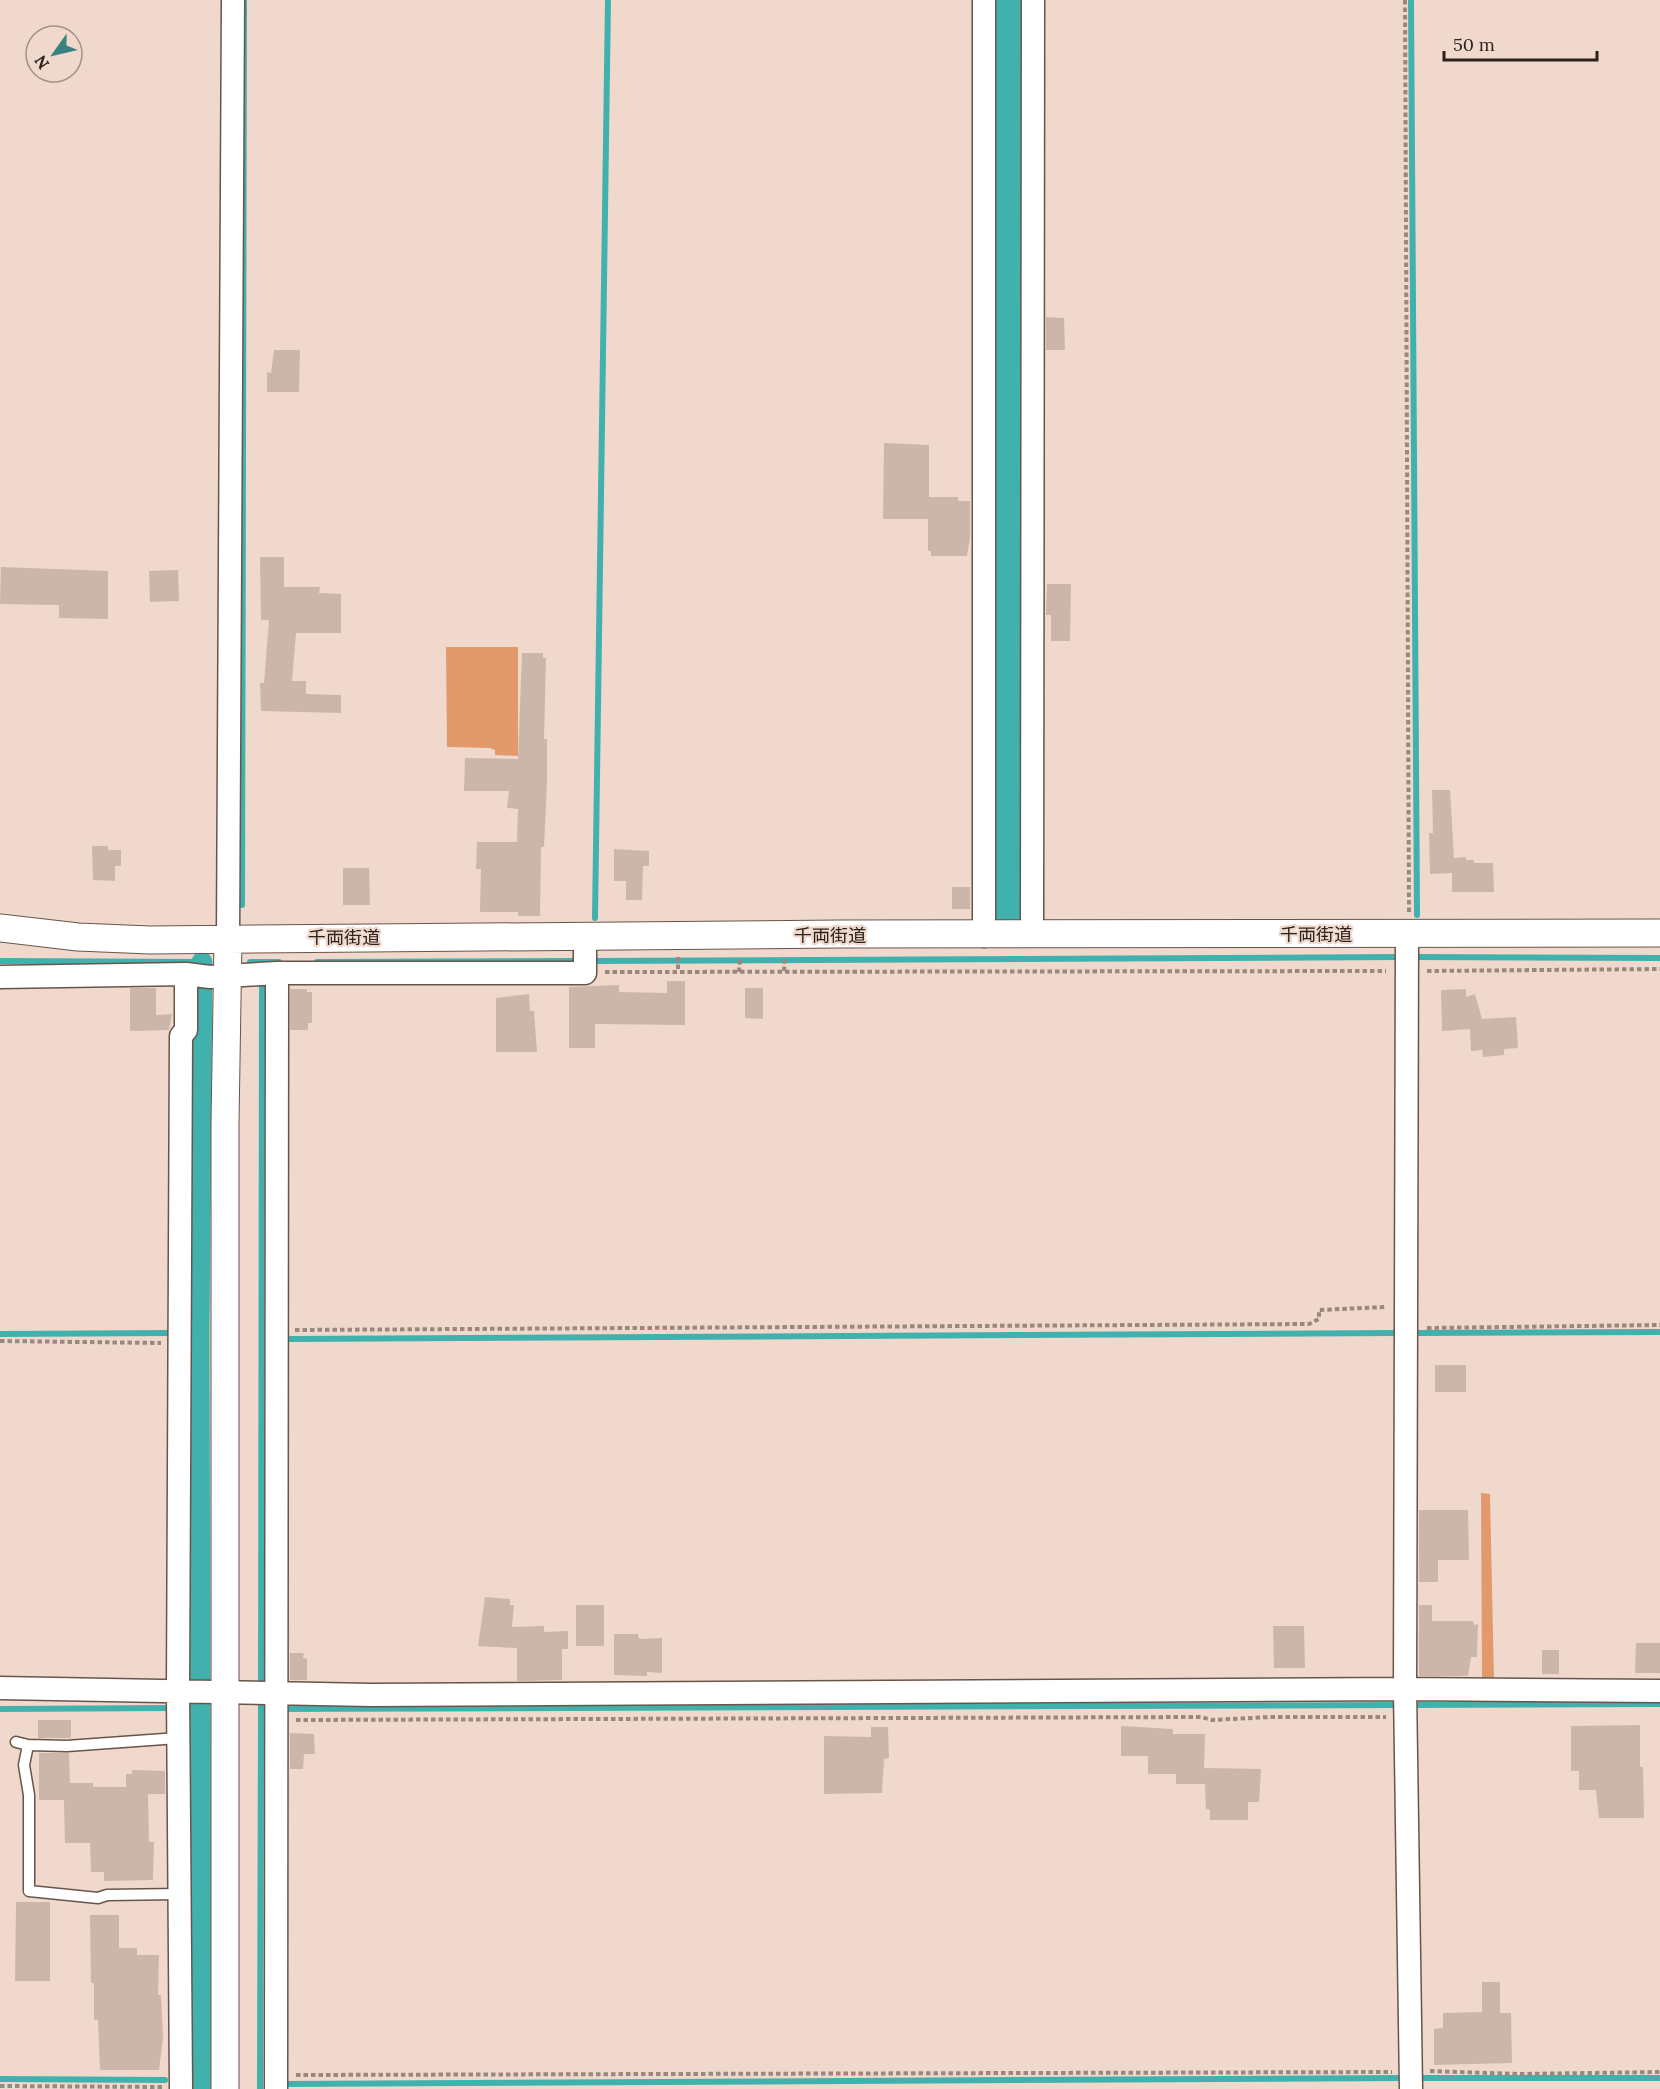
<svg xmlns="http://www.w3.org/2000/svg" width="1660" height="2089" font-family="Lora,'Noto Sans JP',serif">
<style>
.green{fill:#e29a6c}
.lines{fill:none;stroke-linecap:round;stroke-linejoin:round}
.stream{stroke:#41b1ad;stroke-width:6}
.canal{stroke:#41b1ad;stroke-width:21}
.river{stroke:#41b1ad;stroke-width:36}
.building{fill:#ccb6a9}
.service-casing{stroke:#68554a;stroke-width:13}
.minor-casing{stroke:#68554a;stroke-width:25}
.tertiary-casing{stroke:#68554a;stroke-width:29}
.path{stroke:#98887f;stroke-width:4;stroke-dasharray:4.5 3;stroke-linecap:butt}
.service{stroke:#fff;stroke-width:10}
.minor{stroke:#fff;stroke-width:22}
.tertiary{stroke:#fff;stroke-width:27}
.labels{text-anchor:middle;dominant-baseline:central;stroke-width:4.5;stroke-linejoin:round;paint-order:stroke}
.street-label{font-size:18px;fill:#2a221d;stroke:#f0d9cc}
</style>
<rect width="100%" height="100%" fill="#f0d9cc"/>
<path class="green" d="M446,647H518V756L495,755V750L490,748L447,747Z
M1481,1493L1490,1494L1494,1680L1482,1679Z"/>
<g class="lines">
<path class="stream" d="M1411,0L1417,915
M242,905L244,0
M595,918L608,0
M1412,957L1660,958
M0,961L202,962
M590,961L1401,957
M250,962H279
M317,962L579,961
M191,1333H199
M1417,1333L1660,1332
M0,1334L171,1333
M290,1339L1397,1333
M261,1689L262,987
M1411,1705L1660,1704
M190,1708H202
M0,1709L172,1708
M261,1709L1400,1705
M1416,2078H1660
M0,2079L165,2080
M192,2080H201
M282,2084L1406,2078
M260,2089L261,1706"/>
<path class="canal" d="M201,2089L199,1333L202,962"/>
<path class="river" d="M1010,0V915"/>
</g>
<path class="building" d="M1046,317L1064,318L1065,350H1046Z
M274,350H300L299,392H267V372L271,373Z
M884,443L929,445V497H958V501H970V538L967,556H931V551H928V519H883Z
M260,557H284V587H320L319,593L341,594V633H296L292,681H306V694L341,695V713L261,711L260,683H264L269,620H261Z
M1,567L108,571V619L59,618V605L0,604Z
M178,570L179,601L150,602L149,571Z
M1047,584H1071L1070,641H1051V615H1046Z
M522,653H543V658H546L544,739H547V783L544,847H541L540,916H518V912H480L481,869H476L477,842H517L518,809L507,808L509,791H464L465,758L518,759Z
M1432,790H1450L1454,858L1466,857V860H1474V863H1493L1494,892H1452V873L1430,874L1429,833H1433Z
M92,846H108V850H121V866H115V881L93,880Z
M614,849L649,851V866H643L642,900H626V881H614Z
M343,868H369L370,905H343Z
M952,887H970V909H952Z
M667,981H685V1025L595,1024V1048H569V987L619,985V992L667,993Z
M130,988H156V1015L172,1014L169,1030L130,1031Z
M745,988H763V1019L745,1018Z
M290,989H307V992H312V1023H308V1030H290Z
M1466,989V997L1475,994L1482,1019L1516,1017L1518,1048L1504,1049V1055L1483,1057L1482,1050L1471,1051L1470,1029L1442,1031L1441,990Z
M529,994L530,1011H534L537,1052H496V998Z
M1435,1365H1466V1392H1435Z
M1419,1510H1468L1469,1560H1438V1582H1419Z
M485,1597L510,1599V1605H514L512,1627L544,1626V1632L568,1631V1649H562V1680L517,1681V1648L478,1646Z
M576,1605H604V1646H576Z
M1419,1605H1432V1621H1473L1474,1625L1478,1624L1477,1657H1471L1468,1676H1419Z
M1273,1626H1304L1305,1668H1274Z
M614,1634H638L639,1639L662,1638V1673L647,1672V1676L614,1675Z
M1636,1643H1660V1673H1635Z
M1542,1650H1559V1674H1542Z
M290,1653H304L303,1658L307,1659V1680H290Z
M38,1720H71V1738H38Z
M1640,1725V1767H1643L1644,1818H1599L1596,1790H1579V1771H1571V1726Z
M1121,1726L1173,1729V1734H1205L1204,1768L1261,1769L1259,1802H1248V1820H1210V1810L1206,1809L1205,1784H1176V1774H1148V1756H1121Z
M871,1727H888L889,1758L884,1759L882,1793L824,1794V1736L871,1737Z
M290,1733L314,1734L315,1754H304L303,1769H290Z
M39,1753H69L70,1783H93V1787H126V1774H132V1770L165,1771V1794H148L149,1842H154L153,1880L104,1881V1872H91L90,1843H65L64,1800H39Z
M16,1902H50V1981H15Z
M90,1915H119V1948H137V1955H159L158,1995H161L163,2038L159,2070H100L98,2020H94V1983H91Z
M1482,1982H1500V2013H1511L1512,2063L1434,2065V2029L1443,2028V2013L1482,2012Z"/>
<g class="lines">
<defs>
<path id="service" d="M16,1742L28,1745L24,1765L29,1795V1891L98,1898L107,1895L179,1894
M28,1745L67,1746L178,1738"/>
<path id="minor" d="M1407,934L1405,1689L1411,2089
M1032,935L1033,0
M984,936V0
M228,939L233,0
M0,977L186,974
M0,1688L371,1695L1405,1689L1660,1691
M181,2089L178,1691L181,1036L186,1030V974L210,977L277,973H585V936
M276,2089L277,973"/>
<path id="tertiary" d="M0,928L78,937L150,940L840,934L1660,933
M225,2089V1123L228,939"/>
</defs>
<use href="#service" class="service-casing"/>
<use href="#minor" class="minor-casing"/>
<use href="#tertiary" class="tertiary-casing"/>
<path class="path" d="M1405,0L1409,912
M678,957V972
M784,971L785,956
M1427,971L1660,969
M605,972L1386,971
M739,972L740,958
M1427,1328L1660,1325
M295,1330L1309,1324L1319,1319V1310L1386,1307
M0,1341L161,1343
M296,1720L1201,1717L1212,1720L1270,1717H1386
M1430,2071L1520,2074L1660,2072
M296,2075L1392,2072
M0,2086L162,2087"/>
<use href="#service" class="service"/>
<use href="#minor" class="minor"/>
<use href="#tertiary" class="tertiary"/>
</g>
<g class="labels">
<g class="street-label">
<text x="1316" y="934">千両街道</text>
<text x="830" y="935">千両街道</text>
<text x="344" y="937">千両街道</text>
</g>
</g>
<g transform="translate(54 54) rotate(236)"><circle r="28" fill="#f0d9cc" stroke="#a19086" stroke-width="1.5"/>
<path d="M0-4.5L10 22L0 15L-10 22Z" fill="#39817e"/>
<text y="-9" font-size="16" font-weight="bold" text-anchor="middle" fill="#2a221d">N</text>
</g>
<path d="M1444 51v9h153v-9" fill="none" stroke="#2a221d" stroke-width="3"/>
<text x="1453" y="51" font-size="18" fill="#2a221d" stroke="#f0d9cc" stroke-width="4.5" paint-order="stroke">50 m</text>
</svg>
